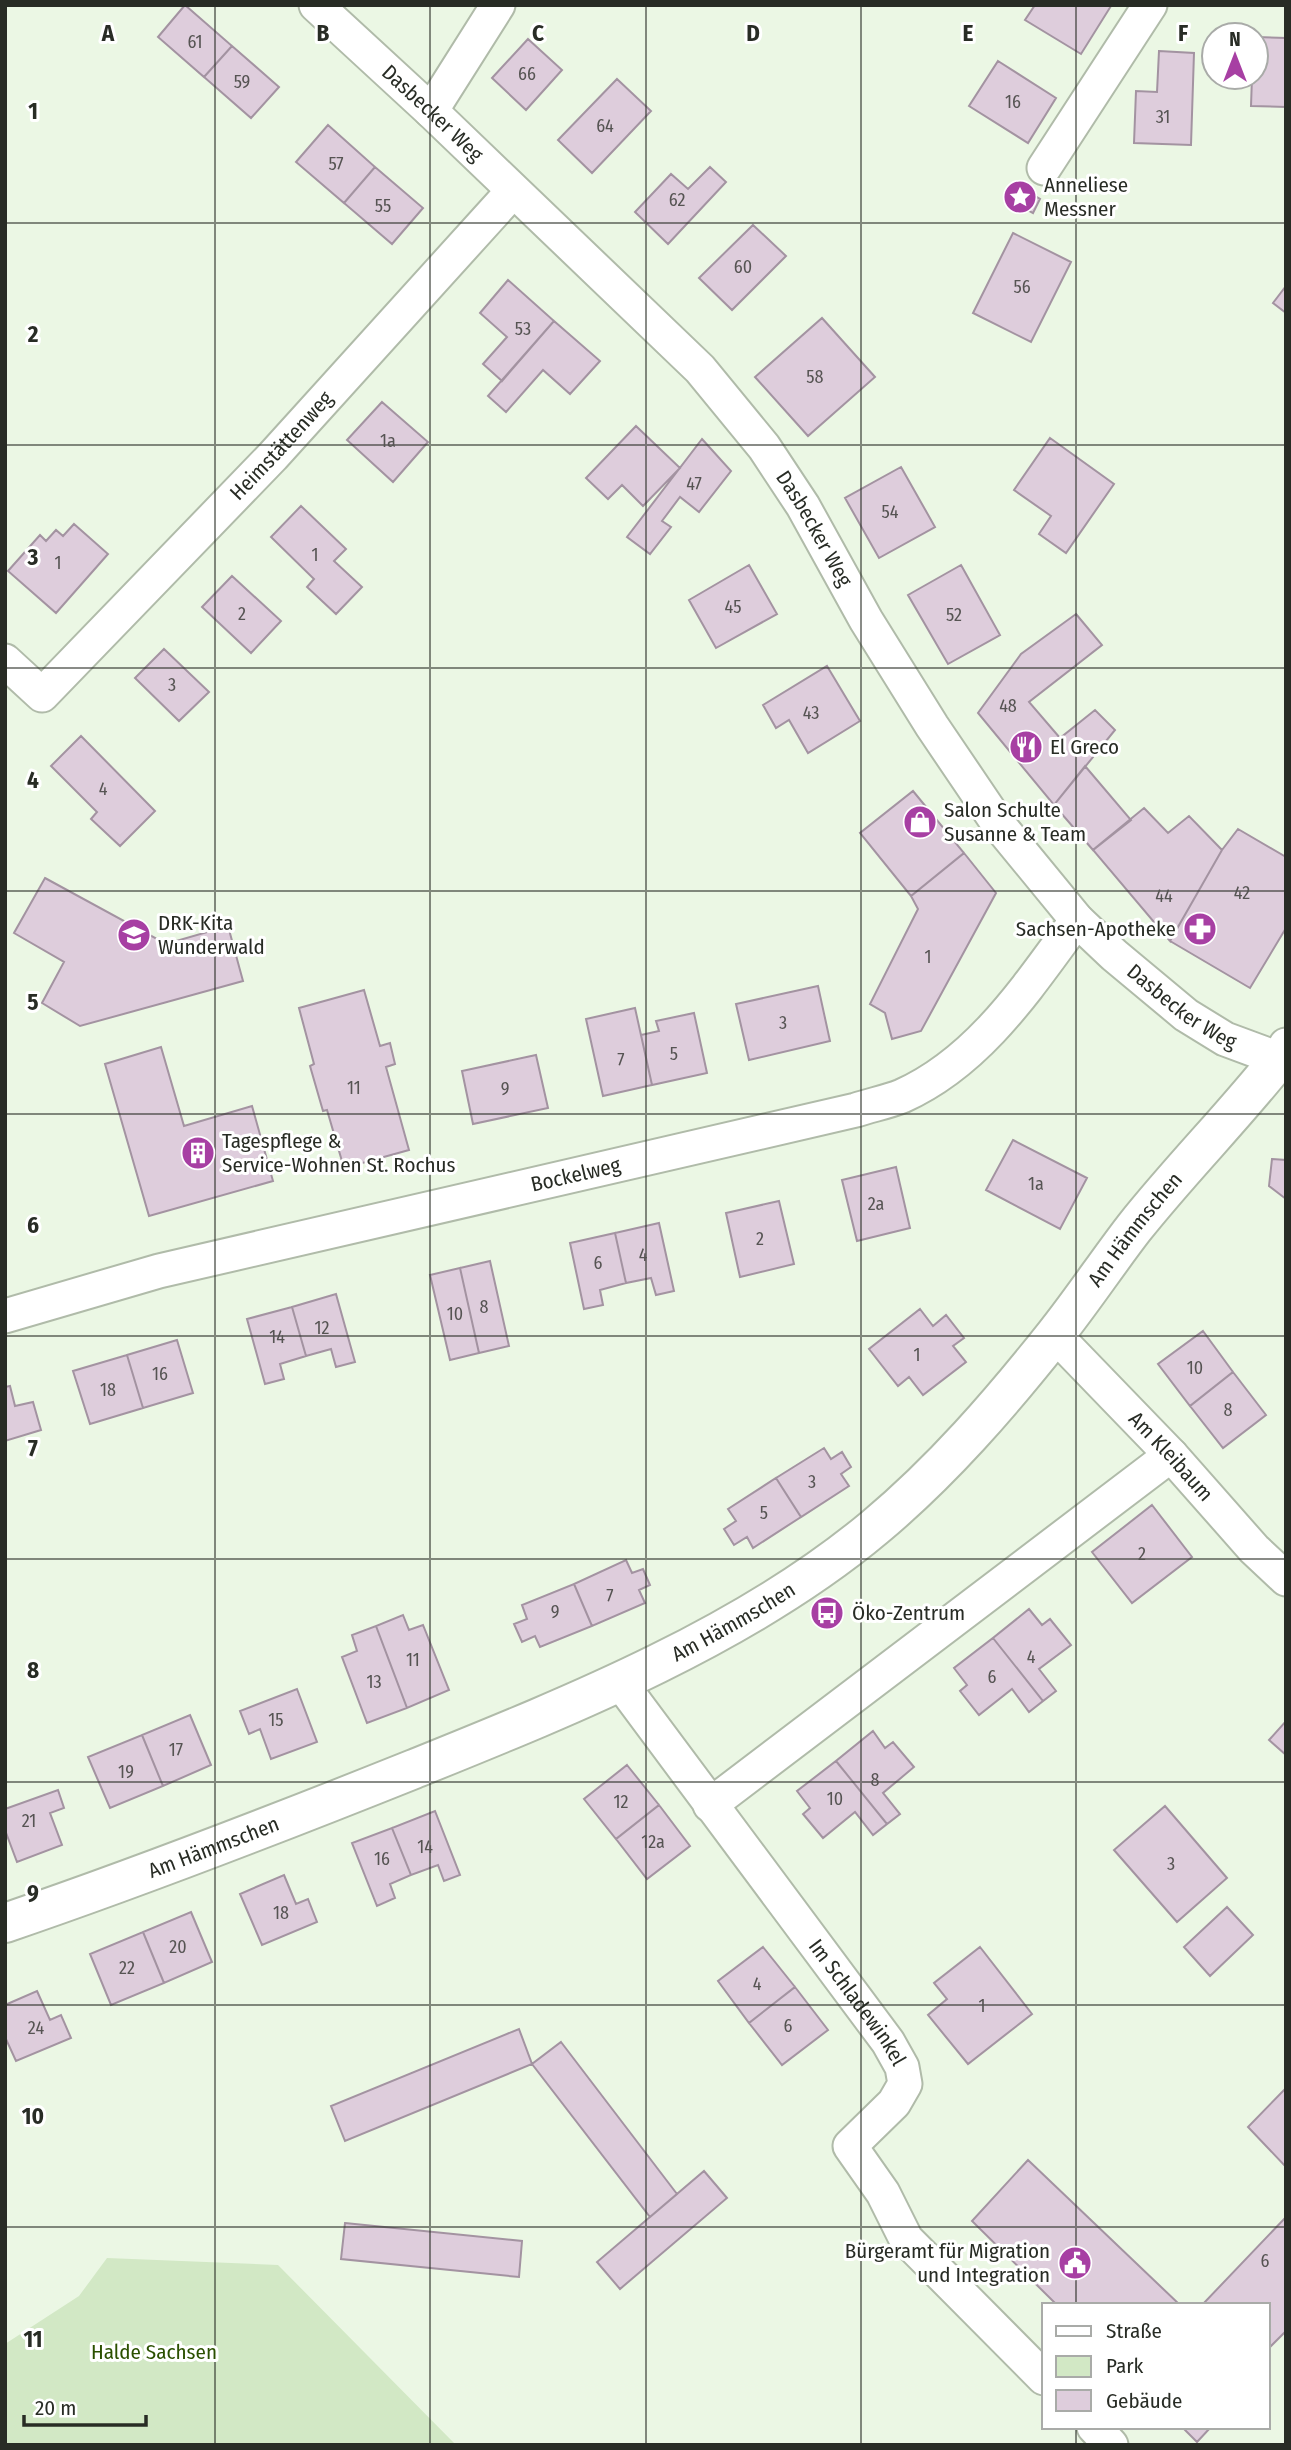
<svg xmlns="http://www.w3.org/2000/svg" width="1291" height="2450" font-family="'Fira Sans Condensed',sans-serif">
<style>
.green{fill:#d2e8c5}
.building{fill:#decddc;stroke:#a393a1;stroke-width:2}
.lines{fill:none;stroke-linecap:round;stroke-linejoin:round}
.street-casing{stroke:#b0bba9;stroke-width:37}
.secondary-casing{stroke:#b0bba9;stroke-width:42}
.street{stroke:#fff;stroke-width:33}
.secondary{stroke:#fff;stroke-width:38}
.grid{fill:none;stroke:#282c25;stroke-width:2;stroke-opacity:0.55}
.labels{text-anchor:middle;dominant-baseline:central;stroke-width:6;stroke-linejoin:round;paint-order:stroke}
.number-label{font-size:18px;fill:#565453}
.street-label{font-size:21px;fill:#282c25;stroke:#fff}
.poi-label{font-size:21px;fill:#282c25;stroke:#fff;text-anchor:start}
.park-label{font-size:21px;fill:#2b5000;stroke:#fff}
.grid-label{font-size:23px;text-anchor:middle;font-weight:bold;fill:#282c25;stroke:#fff;stroke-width:6;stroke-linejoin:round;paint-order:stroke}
</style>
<rect width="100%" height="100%" fill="#ebf7e4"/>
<path class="green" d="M107,2258L278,2265L456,2445H5V2344L79,2296Z"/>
<path class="building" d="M185,5L232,46L204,77L158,37Z
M1035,5H1110L1111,6L1081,54L1025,20Z
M1256,37L1286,38V107L1251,106L1252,77H1256Z
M528,39L562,70L526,110L492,78Z
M232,46L279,87L251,118L204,77Z
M1159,51L1194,53L1191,145L1134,143L1136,91L1157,92Z
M998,61L1056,98L1028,143L969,106Z
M617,79L651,111L592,173L558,140Z
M328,125L375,167L344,203L296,162Z
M375,167L423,208L392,244L344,203Z
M710,167L726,182L668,244L635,212L671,174L688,189Z
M1025,190L1040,199L1033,213L1017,204Z
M753,225L786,256L732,310L699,278Z
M1013,233L1071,262L1031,342L973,313Z
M508,280L554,321L502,381L483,364L507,337L480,313Z
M1286,286V313L1273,303Z
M822,318L875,377L808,436L755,377Z
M554,321L600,361L570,394L543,370L506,412L488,396Z
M382,402L428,442L393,482L347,440Z
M636,426L680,468L643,506L622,485L608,499L586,478Z
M1050,438L1114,484L1066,553L1039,534L1051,516L1014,490Z
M702,439L731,471L699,512L680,497L662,521L671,527L650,554L627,537Z
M901,467L935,527L879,558L845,498Z
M301,506L346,549L334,561L362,587L336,614L307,587L314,579L271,537Z
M74,524L108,554L56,613L8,571L40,535L46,541L56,530L63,536Z
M749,565L777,614L716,648L689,600Z
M961,565L1000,635L948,664L908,595Z
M232,576L281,621L251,653L202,607Z
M1076,614L1102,645L1029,702L1060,738L1095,710L1115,730L1054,805L978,713L1021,654Z
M164,649L209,692L179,721L135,678Z
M827,666L860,721L808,753L789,720L776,728L763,705Z
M81,736L155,811L120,846L91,819L97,812L51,766Z
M1085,766L1131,820L1093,850L1054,805Z
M913,791L964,853L911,896L860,833Z
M1144,808L1168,833L1189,816L1222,850L1170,941L1093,850Z
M1238,829L1286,857V928L1250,988L1170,941L1222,850Z
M964,853L996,893L921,1031L892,1039L885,1013L870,1004L918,909L911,896Z
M45,878L166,944L228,926L243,981L80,1026L42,1003L64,962L14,933Z
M818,986L830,1041L749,1060L736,1004Z
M364,990L380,1046L390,1043L395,1064L386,1067L409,1150L344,1168L327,1110L323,1111L310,1066L314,1064L299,1008Z
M635,1008L652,1085L603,1096L586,1019Z
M694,1013L707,1073L652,1085L641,1035L659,1031L656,1021Z
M161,1047L184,1126L252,1106L273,1181L149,1216L105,1064Z
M536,1055L548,1108L473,1124L462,1071Z
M1013,1140L1087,1178L1060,1229L986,1190Z
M1272,1159L1286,1160V1199L1269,1186Z
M896,1167L910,1228L857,1241L842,1180Z
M779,1201L794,1264L740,1277L726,1213Z
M659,1223L674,1291L656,1295L651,1278L626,1283L615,1233Z
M615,1233L626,1283L600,1290L603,1305L584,1309L570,1243Z
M490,1261L509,1346L479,1353L460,1268Z
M460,1268L479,1353L450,1360L430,1275Z
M336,1294L355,1362L336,1367L331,1349L306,1356L292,1307Z
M292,1307L306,1356L280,1364L284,1379L265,1384L247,1319Z
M920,1309L933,1326L946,1315L964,1338L953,1346L966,1362L923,1395L909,1377L898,1386L869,1349Z
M1203,1331L1233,1372L1190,1406L1158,1364Z
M177,1340L193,1393L143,1408L127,1355Z
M127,1355L143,1408L90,1424L73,1371Z
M1233,1372L1266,1415L1223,1448L1190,1406Z
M10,1386L15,1406L33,1402L41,1430L5,1441V1387Z
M824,1448L831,1459L842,1452L851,1467L841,1474L849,1486L801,1517L776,1478Z
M776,1478L801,1517L753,1548L747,1537L734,1545L724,1529L736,1521L728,1509Z
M1152,1505L1192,1557L1132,1603L1092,1552Z
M626,1560L632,1573L643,1569L650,1585L639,1590L645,1603L592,1626L574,1584Z
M574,1584L592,1626L540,1647L535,1636L522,1642L514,1624L527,1619L522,1605Z
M1029,1609L1042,1625L1050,1619L1071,1645L1039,1669L1056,1691L1043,1701L993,1638Z
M403,1615L409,1630L423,1625L449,1690L407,1708L376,1626Z
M376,1626L407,1708L367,1723L342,1657L357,1651L352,1635Z
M993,1638L1043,1701L1029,1712L1012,1689L979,1715L960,1691L967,1685L954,1668Z
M297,1689L317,1742L271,1759L260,1729L249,1734L240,1711Z
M190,1715L211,1765L163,1786L142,1735Z
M1286,1721V1755L1269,1740Z
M873,1731L885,1748L893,1742L914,1767L883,1793L900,1814L887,1824L836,1761Z
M142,1735L163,1786L110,1808L88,1757Z
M836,1761L887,1824L873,1835L855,1812L823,1838L803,1814L810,1808L797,1791Z
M627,1765L659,1805L616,1839L584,1799Z
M58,1790L64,1808L50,1813L62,1845L17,1862L5,1830V1809Z
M659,1805L690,1846L647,1879L616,1839Z
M1165,1806L1227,1878L1177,1922L1114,1850Z
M435,1811L460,1875L444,1881L438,1865L411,1875L392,1828Z
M392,1828L411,1875L390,1884L395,1898L377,1906L352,1843Z
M284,1875L296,1904L308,1899L317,1922L262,1945L240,1894Z
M1227,1907L1253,1935L1210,1976L1184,1947Z
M191,1912L212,1962L164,1983L143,1932Z
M143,1932L164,1983L111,2005L90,1954Z
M763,1947L795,1987L749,2023L718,1981Z
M980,1947L1032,2014L968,2064L928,2015L947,1999L934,1983Z
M795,1987L828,2030L782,2065L749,2023Z
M37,1991L50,2020L61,2015L71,2038L16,2061L5,2037V2005Z
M519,2029L532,2064L345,2141L331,2106Z
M561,2042L677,2194L650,2217L532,2064Z
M1286,2088V2167L1248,2127Z
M1028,2160L1180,2305H1057L972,2221Z
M704,2171L727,2198L620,2289L597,2262Z
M1286,2217V2331L1268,2349V2305H1202Z
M345,2223L522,2241L519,2277L341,2259Z
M1182,2427H1211L1197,2442Z"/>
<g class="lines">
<defs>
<g id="street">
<path id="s1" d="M316,5L431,111L700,369L764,447L803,506L866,620L932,726L999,825L1077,920L1114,955L1186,1015L1225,1039L1279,1059L1286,1045"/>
<path d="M431,111L498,5"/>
<path d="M1044,168L1150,5"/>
<path id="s2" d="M5,661L42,695L273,456L513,191"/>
<path id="s3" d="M5,1316L159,1271L856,1110C871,1105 887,1102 902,1096C980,1061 1028,986 1077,920"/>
<path id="s4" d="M1055,1335L1171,1455L1254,1549L1286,1579"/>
<path id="s5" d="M620,1682L888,2042L902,2067L905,2084L894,2103L850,2146L883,2193L906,2239L1044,2378"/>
<path d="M710,1805L1171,1455"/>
<path d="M1094,2427L1111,2445"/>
</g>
<g id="secondary">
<path id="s6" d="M5,1923C143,1876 279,1823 414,1769C570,1706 745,1636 875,1527C942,1471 1000,1404 1054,1336C1082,1301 1107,1263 1134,1228C1180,1170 1233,1117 1279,1059L1286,1060"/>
</g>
</defs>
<use href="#street" class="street-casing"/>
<use href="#secondary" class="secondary-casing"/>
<use href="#street" class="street"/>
<use href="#secondary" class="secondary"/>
</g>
<path class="grid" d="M215,5V2445M430,5V2445M646,5V2445M861,5V2445M1076,5V2305M5,223H1286M5,445H1286M5,668H1286M5,891H1286M5,1114H1286M5,1336H1286M5,1559H1286M5,1782H1286M5,2005H1286M5,2227H1286M1076,2427V2445"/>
<defs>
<symbol id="sight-disc" viewBox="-11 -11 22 22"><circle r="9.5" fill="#a73fa3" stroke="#fff"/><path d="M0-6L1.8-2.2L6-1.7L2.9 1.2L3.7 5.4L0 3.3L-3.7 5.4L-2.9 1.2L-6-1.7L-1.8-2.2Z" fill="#fff"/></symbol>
<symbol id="restaurant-disc" viewBox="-11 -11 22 22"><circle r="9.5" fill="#a73fa3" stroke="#fff"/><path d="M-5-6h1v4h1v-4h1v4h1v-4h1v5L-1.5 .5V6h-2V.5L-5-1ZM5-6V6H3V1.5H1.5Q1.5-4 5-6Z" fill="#fff"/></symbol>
<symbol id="shop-disc" viewBox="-11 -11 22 22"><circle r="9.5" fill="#a73fa3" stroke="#fff"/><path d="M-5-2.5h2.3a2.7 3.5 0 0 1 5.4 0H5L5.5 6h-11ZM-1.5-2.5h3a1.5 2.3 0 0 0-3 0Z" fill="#fff"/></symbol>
<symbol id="pharmacy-disc" viewBox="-11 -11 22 22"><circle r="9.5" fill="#a73fa3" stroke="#fff"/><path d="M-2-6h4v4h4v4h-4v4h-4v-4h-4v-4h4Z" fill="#fff"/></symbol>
<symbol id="school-disc" viewBox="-11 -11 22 22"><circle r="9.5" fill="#a73fa3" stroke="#fff"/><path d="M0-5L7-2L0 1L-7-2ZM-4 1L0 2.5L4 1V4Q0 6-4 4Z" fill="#fff"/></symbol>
<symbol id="building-disc" viewBox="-11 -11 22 22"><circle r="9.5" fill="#a73fa3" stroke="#fff"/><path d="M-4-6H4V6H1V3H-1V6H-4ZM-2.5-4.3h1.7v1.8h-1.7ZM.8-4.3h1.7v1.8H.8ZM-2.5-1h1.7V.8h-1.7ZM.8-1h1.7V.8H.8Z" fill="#fff"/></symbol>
<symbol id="bus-disc" viewBox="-11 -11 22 22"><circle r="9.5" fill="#a73fa3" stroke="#fff"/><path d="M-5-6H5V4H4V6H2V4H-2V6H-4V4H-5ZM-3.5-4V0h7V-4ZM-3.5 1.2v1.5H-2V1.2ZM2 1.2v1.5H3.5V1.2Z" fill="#fff"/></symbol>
<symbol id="civic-disc" viewBox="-11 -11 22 22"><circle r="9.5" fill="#a73fa3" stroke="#fff"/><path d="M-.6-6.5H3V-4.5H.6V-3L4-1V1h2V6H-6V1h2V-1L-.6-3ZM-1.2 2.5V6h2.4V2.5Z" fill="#fff"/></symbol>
</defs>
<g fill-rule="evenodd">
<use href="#sight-disc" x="1001" y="178" width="38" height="38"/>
<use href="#restaurant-disc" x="1007" y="728" width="38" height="38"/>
<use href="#shop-disc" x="901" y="803" width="38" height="38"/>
<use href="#pharmacy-disc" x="1181" y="910" width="38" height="38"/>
<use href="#school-disc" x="115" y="916" width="38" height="38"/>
<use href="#building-disc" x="179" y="1134" width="38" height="38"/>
<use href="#bus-disc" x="808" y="1594" width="38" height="38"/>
<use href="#civic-disc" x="1056" y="2244" width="38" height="38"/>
</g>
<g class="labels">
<g class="number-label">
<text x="195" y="42">61</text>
<text x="527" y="74">66</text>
<text x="242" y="82">59</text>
<text x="1013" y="102">16</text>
<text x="1163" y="117">31</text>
<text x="605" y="126">64</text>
<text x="336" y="164">57</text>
<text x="677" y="200">62</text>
<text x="383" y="206">55</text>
<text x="743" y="267">60</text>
<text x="1022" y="287">56</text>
<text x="523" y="329">53</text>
<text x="815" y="377">58</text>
<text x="388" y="441">1a</text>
<text x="694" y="484">47</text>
<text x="890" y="512">54</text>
<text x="315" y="555">1</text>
<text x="58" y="563">1</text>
<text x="733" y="607">45</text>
<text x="242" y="614">2</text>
<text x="954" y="615">52</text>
<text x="172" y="685">3</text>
<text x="1008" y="706">48</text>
<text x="811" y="713">43</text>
<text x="103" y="789">4</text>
<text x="1242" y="893">42</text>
<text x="1164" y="896">44</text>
<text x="928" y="957">1</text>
<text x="783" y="1023">3</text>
<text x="674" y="1054">5</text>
<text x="621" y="1060">7</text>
<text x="354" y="1088">11</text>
<text x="505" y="1089">9</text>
<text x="1036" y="1184">1a</text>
<text x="876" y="1204">2a</text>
<text x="760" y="1239">2</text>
<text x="643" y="1255">4</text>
<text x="598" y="1263">6</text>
<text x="484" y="1307">8</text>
<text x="455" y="1314">10</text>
<text x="322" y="1328">12</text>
<text x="277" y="1337">14</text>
<text x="917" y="1355">1</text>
<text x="1195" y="1368">10</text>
<text x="160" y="1374">16</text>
<text x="108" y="1390">18</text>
<text x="1228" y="1410">8</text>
<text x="812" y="1482">3</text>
<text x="764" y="1513">5</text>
<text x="1142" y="1554">2</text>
<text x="610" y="1596">7</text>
<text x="555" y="1612">9</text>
<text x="1031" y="1657">4</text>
<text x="413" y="1660">11</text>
<text x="992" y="1677">6</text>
<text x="374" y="1682">13</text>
<text x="276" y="1720">15</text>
<text x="176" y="1750">17</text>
<text x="126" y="1772">19</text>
<text x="875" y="1780">8</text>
<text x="835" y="1799">10</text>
<text x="621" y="1802">12</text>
<text x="29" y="1821">21</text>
<text x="653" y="1842">12a</text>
<text x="425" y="1847">14</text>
<text x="382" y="1859">16</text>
<text x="1171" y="1864">3</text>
<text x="281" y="1913">18</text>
<text x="178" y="1947">20</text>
<text x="127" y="1968">22</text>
<text x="757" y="1984">4</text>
<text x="982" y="2006">1</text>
<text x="788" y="2026">6</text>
<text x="36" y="2028">24</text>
<text x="1265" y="2261">6</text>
</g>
<g class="street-label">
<text stroke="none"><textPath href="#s1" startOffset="159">Dasbecker Weg</textPath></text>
<text stroke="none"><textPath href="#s2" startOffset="396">Heimstättenweg</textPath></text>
<text stroke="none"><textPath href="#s1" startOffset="726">Dasbecker Weg</textPath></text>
<text stroke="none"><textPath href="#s1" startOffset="1335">Dasbecker Weg</textPath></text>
<text stroke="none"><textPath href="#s3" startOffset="588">Bockelweg</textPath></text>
<text stroke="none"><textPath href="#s6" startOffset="1356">Am Hämmschen</textPath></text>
<text stroke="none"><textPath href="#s4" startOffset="168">Am Kleibaum</textPath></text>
<text stroke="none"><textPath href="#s6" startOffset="789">Am Hämmschen</textPath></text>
<text stroke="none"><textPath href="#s6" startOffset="222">Am Hämmschen</textPath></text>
<text stroke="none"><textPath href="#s5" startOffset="399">Im Schladewinkel</textPath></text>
</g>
<g class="poi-label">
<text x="1044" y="185">Anneliese<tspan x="1044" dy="24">Messner</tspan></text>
<text x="1050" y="747">El Greco</text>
<text x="944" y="810">Salon Schulte<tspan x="944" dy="24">Susanne &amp; Team</tspan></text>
<text x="158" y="923">DRK-Kita<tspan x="158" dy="24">Wunderwald</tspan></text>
<text x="1176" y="929" text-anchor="end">Sachsen-Apotheke</text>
<text x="222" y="1141">Tagespflege &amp;<tspan x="222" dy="24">Service-Wohnen St. Rochus</tspan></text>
<text x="852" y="1613">Öko-Zentrum</text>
<text x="1050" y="2251" text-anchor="end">Bürgeramt für Migration<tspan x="1050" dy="24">und Integration</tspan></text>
</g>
<g class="park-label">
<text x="154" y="2352">Halde Sachsen</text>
</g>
</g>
<g class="grid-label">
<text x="108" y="41">A</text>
<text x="323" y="41">B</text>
<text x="538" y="41">C</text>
<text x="753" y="41">D</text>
<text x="968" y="41">E</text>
<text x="1183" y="41">F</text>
<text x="33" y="119">1</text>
<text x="33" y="342">2</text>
<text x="33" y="565">3</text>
<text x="33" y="788">4</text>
<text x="33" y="1010">5</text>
<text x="33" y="1233">6</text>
<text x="33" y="1456">7</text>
<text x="33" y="1678">8</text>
<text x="33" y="1901">9</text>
<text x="33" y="2124">10</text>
<text x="33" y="2347">11</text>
</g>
<rect width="1291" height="2450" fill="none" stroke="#282c25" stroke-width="14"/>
<rect x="1042" y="2303" width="228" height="126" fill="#ffffff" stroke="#a9aba8" stroke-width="2"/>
<rect x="1056" y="2326" width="35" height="10" fill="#ffffff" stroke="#a9aba8" stroke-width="2"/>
<text x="1106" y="2338" font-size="21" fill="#282c25">Straße</text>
<rect x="1056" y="2356" width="35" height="21" fill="#d2e8c5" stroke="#a9aba8" stroke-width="2"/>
<text x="1106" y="2373" font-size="21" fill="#282c25">Park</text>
<rect x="1056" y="2390" width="35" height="21" fill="#decddc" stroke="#a9aba8" stroke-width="2"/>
<text x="1106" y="2408" font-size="21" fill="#282c25">Gebäude</text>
<g transform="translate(1235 56)"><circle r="33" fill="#ffffff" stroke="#a9aba8" stroke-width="2"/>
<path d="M0-5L12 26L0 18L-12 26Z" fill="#a73fa3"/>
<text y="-10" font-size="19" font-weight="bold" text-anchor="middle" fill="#282c25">N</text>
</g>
<path d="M24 2415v10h122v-10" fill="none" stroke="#282c25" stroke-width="3.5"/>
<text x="35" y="2415" font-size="21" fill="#282c25" stroke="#ffffff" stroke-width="5" paint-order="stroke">20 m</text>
</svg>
